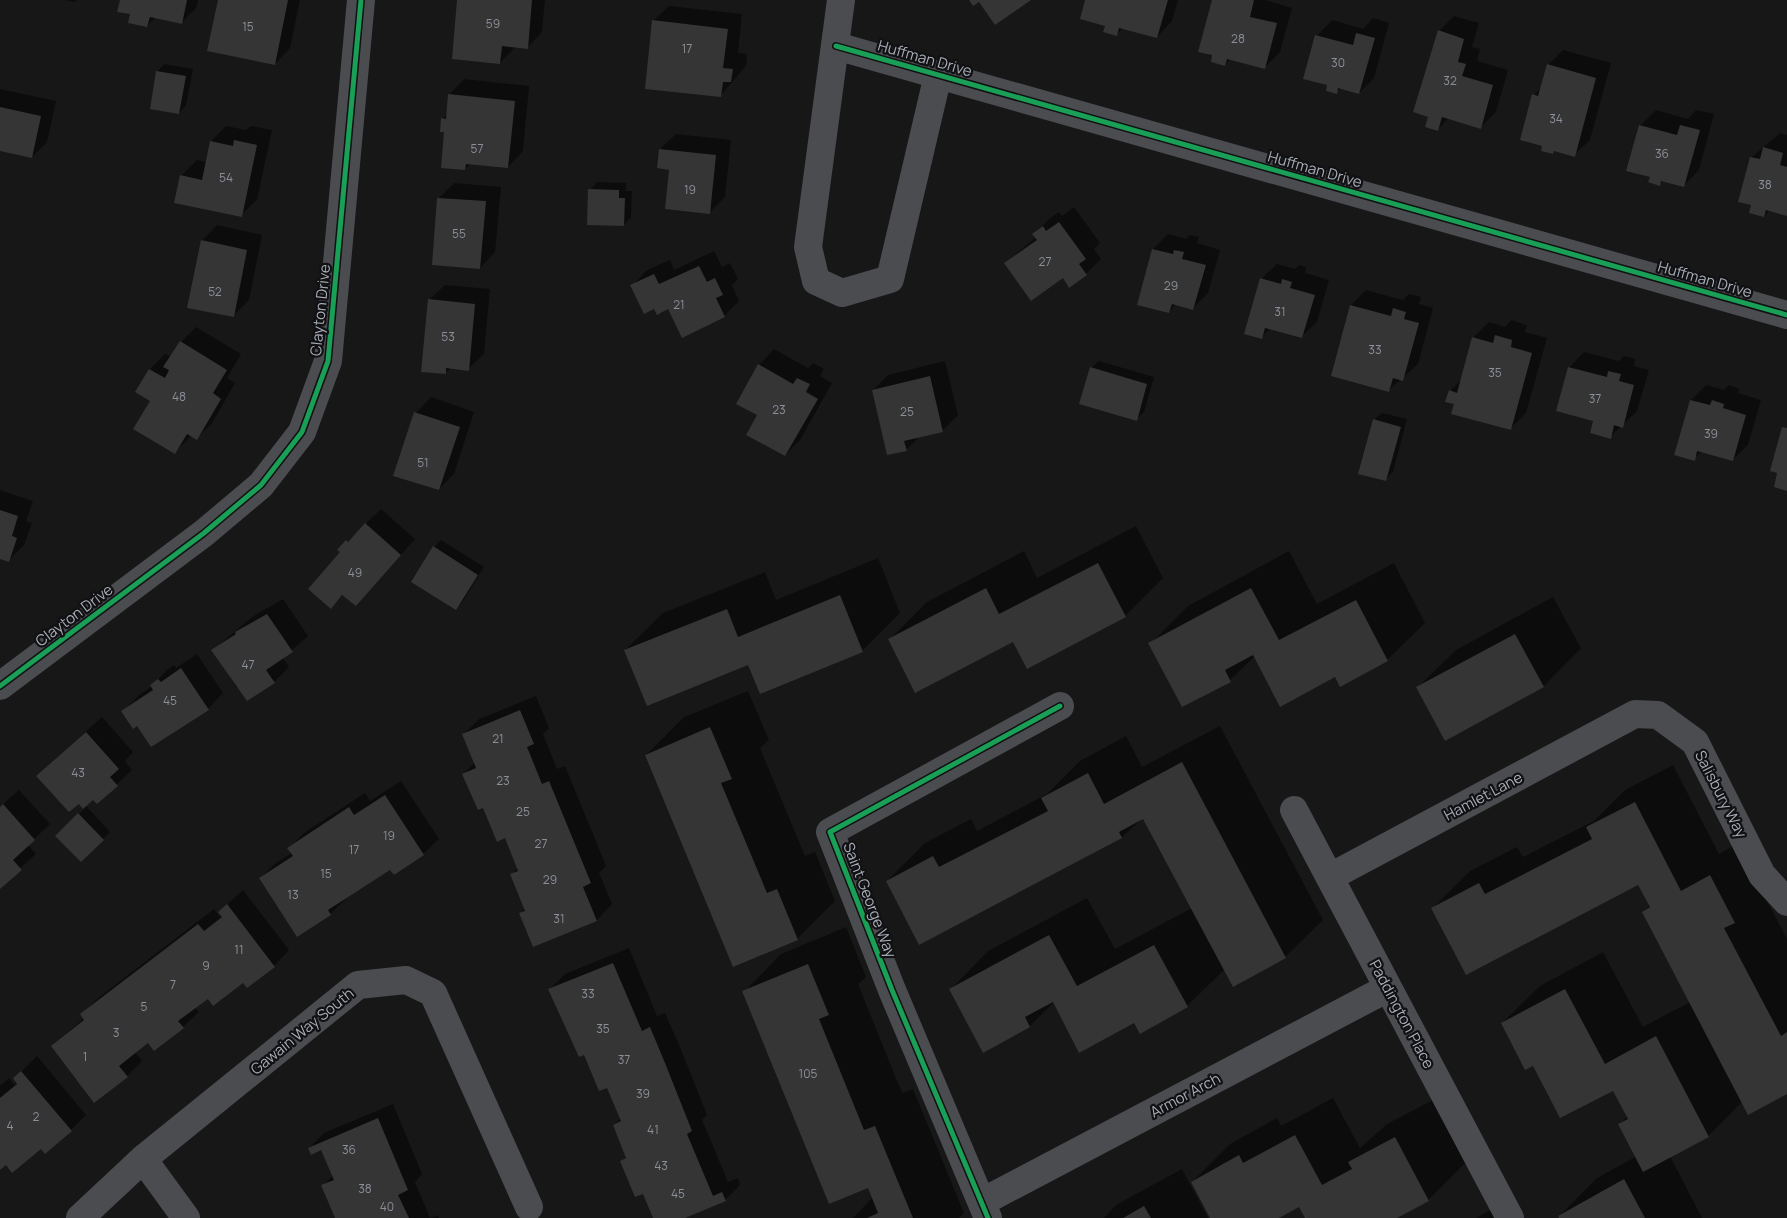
<svg xmlns="http://www.w3.org/2000/svg" width="1787" height="1218" font-family="Manrope,sans-serif">
<style>
.shadow{fill:#0007}
.building{fill:#353536}
.lines{fill:none;stroke-linecap:round;stroke-linejoin:round}
.minor{stroke:#4b4c50;stroke-width:28}
.cycleway-casing{stroke:#111113;stroke-width:8}
.cycleway{stroke:#1a9f57;stroke-width:5}
.labels{text-anchor:middle;dominant-baseline:central;stroke-width:4.5;stroke-linejoin:round;paint-order:stroke}
.number-label{font-size:12px;fill:#8b8f98}
.street-label{font-size:15px;fill:#a8adb8;stroke:#111113}
</style>
<rect width="100%" height="100%" fill="#171717"/>
<path class="shadow" d="M64,0H77L75,2Z
M121,0H198L197,7L181,23L156,17L147,26Z
M219,0H300L290,48L275,64Z
M459,0H545L542,32L527,48L515,47L500,63Z
M1087,0H1178L1172,21L1157,37L1123,28L1117,34Z
M1213,0H1265L1292,8L1280,52L1264,68L1230,59L1225,65Z
M669,6L742,14L738,53L747,54L746,66L721,95L653,21Z
M1454,16L1479,23L1472,47L1480,49L1477,61L1508,70L1496,112L1480,128L1449,118L1438,129L1430,116L1439,31Z
M1373,18L1389,23L1374,78L1359,93L1341,88L1336,92L1329,85L1317,36L1332,20L1363,29Z
M1563,50L1611,63L1590,140L1574,155L1555,150L1552,153L1544,146L1534,95L1542,87L1548,65Z
M164,64L193,69L186,105L179,113L157,72Z
M464,79L529,86L523,151L508,167L471,163L465,169L446,131L443,119L447,114L449,95Z
M0,89L56,101L47,142L32,157L0,150Z
M1656,110L1688,119L1696,110L1714,114L1699,170L1684,185L1664,180L1659,185L1640,126Z
M226,126L246,130L251,126L272,130L257,200L241,215L181,176L197,160L206,162L211,141Z
M1780,133L1787,135V214L1770,210L1764,216L1753,204L1739,201L1752,157Z
M676,134L731,140L725,197L710,212L670,169L660,149Z
M597,182L626,183V191H632L631,217L624,225L590,190Z
M454,183L501,187L495,252L480,268L439,198Z
M1074,207L1100,243L1094,249L1101,259L1086,274L1063,277L1005,263L1036,237L1034,234L1049,219L1059,212L1062,216Z
M217,225L262,235L249,300L233,316L202,241Z
M1168,234L1186,239L1190,235L1199,237L1197,243L1220,250L1208,293L1193,308L1176,304L1169,312L1153,249Z
M714,251L722,267L730,263L738,279L732,285L739,301L724,316L654,307L632,286L647,270L670,260L674,270Z
M1277,264L1295,269L1299,265L1306,267L1305,273L1329,280L1317,322L1301,337L1271,328L1261,337V279Z
M445,285L490,289L484,354L468,369L451,368L445,373L429,300Z
M1366,290L1403,300L1409,294L1421,297L1419,304L1433,308L1418,364L1389,390L1351,305Z
M1511,320L1527,325L1525,332L1547,338L1526,413L1510,429L1455,403L1450,391L1462,379L1473,338L1489,322L1505,327Z
M196,327L241,354L227,378L235,383L212,423L197,438L192,435L175,452L152,401L137,392L150,369L165,354L171,357L181,342Z
M774,349L808,368L813,363L824,369L820,376L832,383L800,440L785,455L759,414V365Z
M1584,352L1619,361L1624,356L1635,359L1634,366L1649,370L1637,411L1610,437L1594,420L1569,368Z
M945,361L958,415L943,430L920,436L906,450L873,390L888,375Z
M1099,361L1154,377L1144,412L1136,419L1091,368Z
M1706,385L1724,390L1729,385L1739,389L1738,393L1761,400L1748,445L1732,460L1702,451L1694,459L1691,400Z
M431,397L474,412L454,474L439,489L416,413Z
M1382,413L1407,419L1393,472L1385,480L1374,420Z
M0,490L33,501L26,521L32,523L24,545L9,560L0,557Z
M381,509L415,539L356,605L344,594L331,607L342,552L339,550Z
M1136,526L1163,578L1125,616L1013,640H889L927,602L1024,551L1037,578Z
M441,540L484,567L463,601L455,609L434,547Z
M1289,551L1317,604L1394,563L1425,623L1387,660L1335,676L1255,656L1230,680L1183,705L1150,644L1188,606Z
M878,558L900,613L862,651L749,664L625,650L663,613L765,572L776,600Z
M1553,597L1581,648L1544,686L1418,687L1456,650Z
M283,599L308,636L283,658L289,667L274,682L237,688L213,650L252,617Z
M197,654L223,693L208,709L137,724L123,711L138,696L152,686L167,670L174,665L176,668Z
M748,691L769,740L760,748L805,856L815,852L835,901L797,939L646,755L684,717Z
M536,696L549,728L543,734L557,769L565,766L606,866L599,873L612,904L597,920L534,946L521,913L525,908L511,875L518,868L506,837L464,774L475,762L464,734L479,719Z
M102,717L133,752L125,761L132,770L98,802L94,798L85,805L110,832L81,861L56,836L85,808L53,761Z
M1220,726L1323,920L1285,957L1225,969L1187,1006L1134,1021L1054,1002L1030,1026L983,1051L951,989L988,951L1087,898L1115,949L1192,908L1144,817L1122,837L919,943L887,881L925,843L971,819L977,831L1047,794L1080,761L1126,736L1142,767Z
M1673,765L1719,854L1748,838L1763,893L1787,939V1093L1743,1101L1708,1136L1670,1156L1702,1218H1561L1559,1216L1597,1178L1637,1156L1620,1124L1628,1116L1614,1089L1533,1064L1502,1023L1540,986L1603,952L1643,1027L1690,1002L1643,912L1650,905L1639,883L1433,908L1470,871L1517,847L1523,857L1594,821L1625,790Z
M401,781L439,839L423,854L390,868L345,898L346,899L330,914L260,878L276,863L292,853L289,848L304,833L365,793L370,801Z
M19,790L50,824L28,845L36,854L0,886V807Z
M243,890L289,950L274,966L208,997L194,1007L199,1012L183,1027L154,1049L148,1042L135,1052L142,1061L127,1076L53,1046L84,1018L82,1014L97,999L214,909L220,917L222,915L219,912Z
M846,927L866,977L858,984L902,1093L913,1089L964,1213L959,1218H853L873,1197L869,1187L744,992L781,954Z
M629,948L657,1016L665,1013L680,1047L707,1115L702,1120L728,1182L738,1178L740,1185L725,1200L682,1218H654L644,1192L622,1161L627,1156L614,1125L621,1118L608,1086L585,1053L550,989L565,974Z
M37,1056L86,1115L71,1130L0,1168V1086L9,1078L14,1085L17,1082L14,1079Z
M1333,1098L1360,1148L1387,1124L1433,1100L1466,1162L1428,1200L1394,1218H1307L1300,1205L1276,1218H1212L1192,1182L1230,1144L1277,1118L1281,1126Z
M393,1104L422,1174L415,1182L430,1218L438,1215L439,1218H336L323,1186L333,1175L322,1149L309,1148L324,1133Z
M1182,1169L1208,1218H1104L1116,1205Z
M1494,1208L1499,1218H1476Z"/>
<path class="building" d="M120,0H187L182,24L150,17L147,27L128,23L130,14L117,12Z
M218,0H288L275,65L207,51Z
M457,0H532L528,49L502,46L500,64L452,59Z
M969,0H1031L995,25L979,2L973,6Z
M1085,0H1168L1157,38L1119,28L1117,36L1103,32L1105,26L1080,19Z
M1212,0H1254L1250,17L1277,23L1265,69L1227,59L1225,66L1211,62L1212,55L1198,52Z
M652,20L728,29L723,68L733,69L731,82H723L721,97L645,89Z
M1438,30L1464,39L1458,62L1466,64L1462,76L1493,85L1481,129L1442,117L1438,131L1425,127L1428,117L1413,112Z
M1356,33L1375,38L1359,94L1338,88L1337,94L1326,91L1327,85L1303,79L1315,35L1353,45Z
M1547,64L1596,78L1575,157L1554,151L1553,154L1541,151L1542,146L1520,140L1532,94L1538,96Z
M156,71L186,76L179,114L150,109Z
M448,94L515,101L508,168L466,164L465,170L441,168L444,132H440L441,118L446,119Z
M0,107L41,116L32,158L0,151Z
M1639,125L1677,135L1680,125L1700,130L1684,187L1661,181L1660,186L1648,182L1650,177L1626,171Z
M234,140L257,145L242,217L174,203L180,175L202,180L210,141L233,146Z
M1763,147L1783,153L1780,165L1787,167V216L1766,210L1764,217L1749,213L1751,205L1738,202L1750,157L1760,159Z
M659,149L716,155L710,214L665,209L669,170L657,168Z
M588,189L619,190V198H625L624,226L587,225Z
M437,198L486,201L480,269L432,265Z
M1059,222L1086,259L1079,264L1087,275L1069,288L1063,278L1031,301L1004,263L1037,240L1032,234L1043,226L1046,231Z
M201,240L247,250L234,317L187,308Z
M1152,249L1173,254L1174,250L1184,252L1182,259L1206,265L1193,310L1172,304L1169,313L1137,305Z
M699,266L707,282L715,278L723,295L716,298L725,317L682,338L668,309L657,315L654,309L644,314L630,285L654,274L659,284Z
M1260,278L1281,284L1282,279L1292,282L1290,288L1315,295L1302,338L1265,328L1262,339L1244,334Z
M428,299L475,304L469,371L446,368V374L421,372Z
M1350,305L1391,316L1393,308L1406,312L1404,319L1419,323L1403,381L1393,378L1389,392L1331,376Z
M1495,335L1512,340L1511,347L1532,353L1511,430L1451,414L1454,404L1445,402L1449,390L1457,393L1472,337L1493,343Z
M180,341L227,370L213,393L221,399L197,440L187,434L175,454L133,429L150,401L135,392L149,369L165,378L169,370L163,367Z
M758,364L793,384L797,378L810,384L806,392L818,399L785,456L746,435L757,415L736,404Z
M1090,367L1147,384L1137,421L1079,404Z
M1568,367L1607,377L1608,371L1621,374L1619,381L1634,385L1623,428L1614,425L1611,439L1590,433L1593,421L1556,411Z
M930,376L943,432L904,441L907,451L887,455L872,390Z
M1690,400L1710,405L1712,400L1724,404L1723,408L1746,415L1733,461L1697,451L1695,461L1674,455Z
M414,412L460,427L439,490L393,476Z
M1373,419L1401,427L1386,481L1358,474Z
M1782,427L1787,428V491L1774,487L1777,473L1770,471Z
M0,510L18,516L12,536L17,538L9,562L0,559Z
M365,523L401,555L356,606L342,595L331,609L308,589L340,552L337,550L346,540L348,542Z
M433,546L478,575L456,610L411,582Z
M1098,563L1126,617L1027,669L1013,642L915,693L888,639L986,588L999,614Z
M1251,588L1279,640L1356,600L1388,661L1340,687L1335,677L1280,707L1253,655L1225,670L1231,682L1182,707L1148,643Z
M840,595L863,652L760,694L748,665L647,706L624,650L727,609L738,637Z
M267,614L293,652L266,670L275,683L247,701L211,650L236,634L235,632Z
M1515,634L1544,687L1445,741L1416,687Z
M181,668L209,710L151,747L137,726L133,729L121,711L153,690L150,685L158,679L161,682Z
M520,710L534,744L527,747L542,784L549,781L591,883L583,887L597,921L533,947L519,913L525,911L510,874L518,871L505,838L497,842L483,808L478,810L462,774L476,768L462,734Z
M710,727L732,779L721,783L767,893L777,889L798,940L733,967L645,755Z
M86,732L119,769L110,777L118,786L97,804L93,800L83,809L79,804L69,812L36,776Z
M1182,762L1286,958L1233,987L1143,819L1119,832L1122,838L919,945L886,881L933,856L939,867L1048,811L1041,798L1088,773L1104,804Z
M385,795L424,855L394,875L390,870L328,910L331,915L297,937L259,878L293,856L287,848L349,807L354,815Z
M1635,802L1681,891L1710,875L1735,923L1724,928L1781,1036L1787,1032V1094L1748,1115L1642,912L1650,907L1638,885L1466,975L1431,908L1479,883L1485,894L1592,839L1586,827Z
M3,804L35,840L13,860L22,870L0,889V807Z
M78,813L104,840L81,862L55,836Z
M227,904L275,967L247,988L243,983L213,1006L208,999L178,1021L184,1028L154,1051L148,1043L119,1066L128,1077L94,1103L51,1046L84,1020L80,1014L198,924L204,931L222,917L218,912Z
M1049,935L1077,986L1154,945L1188,1007L1140,1034L1134,1023L1079,1053L1053,1002L1025,1017L1030,1027L983,1053L949,989Z
M613,963L642,1031L650,1027L665,1063L692,1131L687,1134L713,1196L722,1192L726,1201L685,1218H653L643,1194L635,1197L620,1161L626,1158L613,1125L621,1121L607,1088L599,1091L584,1055L579,1057L548,989Z
M808,964L829,1015L819,1019L864,1130L875,1126L913,1218H867L878,1213L868,1188L829,1204L742,991Z
M1565,989L1605,1064L1656,1036L1709,1137L1643,1172L1618,1124L1628,1119L1613,1091L1560,1118L1533,1066L1525,1070L1501,1023Z
M21,1071L72,1131L45,1154L41,1149L12,1173L6,1165L0,1170V1098L17,1084L13,1078Z
M378,1118L408,1190L398,1195L409,1218H335L321,1185L334,1180L321,1150L311,1155L308,1148Z
M1295,1135L1322,1185L1352,1169L1348,1162L1395,1137L1429,1201L1397,1218H1305L1299,1207L1279,1218H1210L1191,1182L1239,1155L1243,1163Z
M1624,1179L1645,1218H1559L1558,1216Z
M1144,1206L1151,1218H1123Z"/>
<g class="lines">
<path class="minor" d="M841,0L808,247L816,281L842,293L890,279L938,75
M836,46L1787,315
M0,686L204,533L261,485L302,432L328,361L361,0
M1294,810L1510,1218
M1330,877L1635,714L1658,715L1695,742L1762,875L1787,902
M143,1159L186,1218
M982,1202L1388,988
M80,1218L143,1159L358,985L406,980L433,993L529,1207
M988,1218L892,990L830,832L1060,706"/>
<defs>
<path id="cycleway" d="M836,46L1787,315
M0,686L204,533L261,485L302,432L328,361L361,0
M988,1218L892,990L830,832L1060,706"/>
</defs>
<use href="#cycleway" class="cycleway-casing"/>
<use href="#cycleway" class="cycleway"/>
</g>
<g class="labels">
<g class="number-label">
<text x="493" y="23">59</text>
<text x="248" y="26">15</text>
<text x="1238" y="38">28</text>
<text x="687" y="48">17</text>
<text x="1338" y="62">30</text>
<text x="1450" y="80">32</text>
<text x="1556" y="118">34</text>
<text x="477" y="148">57</text>
<text x="1662" y="153">36</text>
<text x="226" y="177">54</text>
<text x="1765" y="184">38</text>
<text x="690" y="189">19</text>
<text x="459" y="233">55</text>
<text x="1045" y="261">27</text>
<text x="1171" y="285">29</text>
<text x="215" y="291">52</text>
<text x="679" y="304">21</text>
<text x="1280" y="311">31</text>
<text x="448" y="336">53</text>
<text x="1375" y="349">33</text>
<text x="1495" y="372">35</text>
<text x="179" y="396">48</text>
<text x="1595" y="398">37</text>
<text x="779" y="409">23</text>
<text x="907" y="411">25</text>
<text x="1711" y="433">39</text>
<text x="423" y="462">51</text>
<text x="355" y="572">49</text>
<text x="248" y="664">47</text>
<text x="170" y="700">45</text>
<text x="498" y="738">21</text>
<text x="78" y="772">43</text>
<text x="503" y="780">23</text>
<text x="523" y="811">25</text>
<text x="389" y="835">19</text>
<text x="541" y="843">27</text>
<text x="354" y="849">17</text>
<text x="326" y="873">15</text>
<text x="550" y="879">29</text>
<text x="293" y="894">13</text>
<text x="559" y="918">31</text>
<text x="239" y="949">11</text>
<text x="206" y="965">9</text>
<text x="173" y="984">7</text>
<text x="588" y="993">33</text>
<text x="144" y="1006">5</text>
<text x="603" y="1028">35</text>
<text x="116" y="1032">3</text>
<text x="85" y="1056">1</text>
<text x="624" y="1059">37</text>
<text x="808" y="1073">105</text>
<text x="643" y="1093">39</text>
<text x="36" y="1116">2</text>
<text x="10" y="1125">4</text>
<text x="653" y="1129">41</text>
<text x="349" y="1149">36</text>
<text x="661" y="1165">43</text>
<text x="365" y="1188">38</text>
<text x="678" y="1193">45</text>
<text x="387" y="1206">40</text>
</g>
<g class="street-label">
<text transform="translate(925 58) rotate(16)">Huffman Drive</text>
<text transform="translate(1315 169) rotate(16)">Huffman Drive</text>
<text transform="translate(1705 279) rotate(16)">Huffman Drive</text>
<text transform="translate(320 310) rotate(-84)">Clayton Drive</text>
<text transform="translate(74 615) rotate(-37)">Clayton Drive</text>
<text transform="translate(1721 794) rotate(63)">Salisbury Way</text>
<text transform="translate(1483 796) rotate(-28)">Hamlet Lane</text>
<text transform="translate(870 900) rotate(69)">Saint George Way</text>
<text transform="translate(1402 1014) rotate(62)">Paddington Place</text>
<text transform="translate(302 1031) rotate(-39)">Gawain Way South</text>
<text transform="translate(1185 1095) rotate(-28)">Armor Arch</text>
</g>
</g>
</svg>
